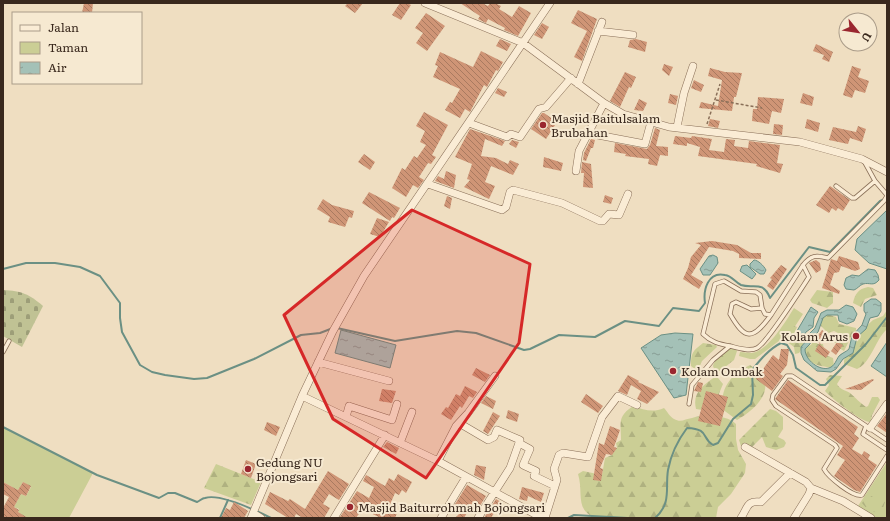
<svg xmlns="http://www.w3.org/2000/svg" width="890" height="521" font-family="Literata,serif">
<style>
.green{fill:#cbce95}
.forest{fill:url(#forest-firs)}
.cemetery{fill:url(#cemetery-stones)}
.water{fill:url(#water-ripples);stroke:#6b9084}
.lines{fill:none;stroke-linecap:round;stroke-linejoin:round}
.stream{stroke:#6b9084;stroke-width:2}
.building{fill:url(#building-back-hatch)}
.service-casing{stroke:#896f58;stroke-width:5}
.minor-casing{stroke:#896f58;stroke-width:8}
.path{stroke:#896f58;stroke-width:1.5;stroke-dasharray:3 2;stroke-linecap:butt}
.service{stroke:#faecd5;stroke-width:3.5}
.minor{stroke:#faecd5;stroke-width:7}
.marked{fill:#d62828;fill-opacity:0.2;stroke:#d62828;stroke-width:3;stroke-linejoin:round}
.poi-dot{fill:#9a262f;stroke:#f6e9d1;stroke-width:1.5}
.labels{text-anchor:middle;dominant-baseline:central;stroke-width:4;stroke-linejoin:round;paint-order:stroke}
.poi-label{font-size:12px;fill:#39281d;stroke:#f6e9d1;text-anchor:start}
</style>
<defs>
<pattern id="forest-firs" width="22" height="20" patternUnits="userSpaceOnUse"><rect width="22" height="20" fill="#cbce95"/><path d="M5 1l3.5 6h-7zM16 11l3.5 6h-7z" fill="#afb180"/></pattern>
<pattern id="cemetery-stones" width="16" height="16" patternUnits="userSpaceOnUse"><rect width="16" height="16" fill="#c0c294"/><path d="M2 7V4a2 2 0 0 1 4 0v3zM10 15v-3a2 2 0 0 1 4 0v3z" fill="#9d9e78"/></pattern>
<pattern id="water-ripples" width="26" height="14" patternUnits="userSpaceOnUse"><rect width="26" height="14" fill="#a4c1b7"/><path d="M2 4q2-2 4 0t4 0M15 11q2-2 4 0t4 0" fill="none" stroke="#879d94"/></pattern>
<pattern id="building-back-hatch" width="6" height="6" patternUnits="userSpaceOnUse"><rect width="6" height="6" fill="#cf9576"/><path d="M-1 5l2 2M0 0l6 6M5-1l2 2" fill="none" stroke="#a97a60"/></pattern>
</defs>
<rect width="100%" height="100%" fill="#efdec1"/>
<path class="green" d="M794,308L803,314L792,331L755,359H750L739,356L740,352C743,352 748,353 752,353C768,351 786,321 794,308Z
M3,427L93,473L69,518H24L18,512L19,509L14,507L21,494L26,496L31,487L23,482L18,490L3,482Z
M887,462V518H872L856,509Z"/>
<path class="forest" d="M868,287L873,288L877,295L865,299L861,307L853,303C855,294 858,289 868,287Z
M817,290L833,292V303L827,308L812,303L810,300Z
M887,310V329C875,340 871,363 857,369L844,364V360L855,342L858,341L861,334L860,332L873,320L883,316Z
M827,314L836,317L839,324L856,328V332L850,339L844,351L839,348L838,343H834L838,333L834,331L828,333L820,325L821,319Z
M793,326L797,327L793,336L803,342V347L799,353L795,354L794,347L786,341Z
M813,341L818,344H823L825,355L833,358L834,366L832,368C817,365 811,366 804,351L807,346L811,345Z
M703,343L716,345L717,347L702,361L699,368L695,369L691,366C691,352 693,351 703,343Z
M735,348L737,351L734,360L720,371H715L713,366C715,358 727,347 735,348Z
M750,365C754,368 759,371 762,375C774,394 751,412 737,420L722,409C721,386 731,375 750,365Z
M830,375L842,376L837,384C840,390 846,390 850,393C856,398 860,403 866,407L868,406L872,397H878L880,400L872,415L871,422C864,424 831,398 825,391L829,385L826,379Z
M715,377L718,378L723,384L718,396L702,410L696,409C692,393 703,385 715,377Z
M633,406C644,410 653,413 664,408C667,411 670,417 674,419C681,423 685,419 692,418C703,414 728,415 736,424V439L738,450L746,464L745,473L731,494L718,507L716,518H596C574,510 584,493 578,474L583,471L602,475L605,458L612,455L610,449L617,448L616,443L621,440C621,422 617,417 633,406Z
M770,409L776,411L783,417V429L778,437L784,440L786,443L784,447L776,450L766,447L762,437L752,447L741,446L739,440Z
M216,464L261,482L251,505L204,488Z
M868,494C874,499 880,497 885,502L882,511L879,513L869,511L862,503Z"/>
<path class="cemetery" d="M3,290C22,291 29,294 43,306L22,347L3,336Z"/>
<path class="water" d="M887,210V269L869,263L855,250L857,239Z
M713,255L717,257L718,263L710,275H703L700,269L709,256Z
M754,260C758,260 764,266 766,270L764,274H760L750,267V264Z
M747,265L756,274L752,279L740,271L742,266Z
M868,269L875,270L878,275L879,280C873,287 870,282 863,284C860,285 857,289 854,290L846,289L844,285L846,278L852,275L859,276Z
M871,299H876L881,303V311L878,316L870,318L866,329L857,337L853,353L843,359L836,369L831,372L817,371L804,360L801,353V347L806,341L807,336L815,328L821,313L827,310H839L846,305L853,307L857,314L854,321L847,324L839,321L838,315H827L823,318L818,332L812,338L810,344L805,349C805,360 819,371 829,368C835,366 836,360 839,356C842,353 846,352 849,349L852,336L862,325L866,314L864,311V304Z
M811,307L818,312L814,318L813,327L806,332L801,340L794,336Z
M341,330L396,345L390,368L335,353Z
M675,333L693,334L686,395L674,398L641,348L661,335Z
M887,342V377L871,366Z"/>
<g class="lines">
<path class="stream" d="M3,269L26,263H55L80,267L100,276L120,303V318L122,332L140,365L152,372L165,375L194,379L207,378L254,359L301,335L320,333L333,328
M337,328L395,341L457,331L476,333L524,350L530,349L559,335L595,337L625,321L659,326L673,308L699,311L705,303C703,290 708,271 725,275C732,276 735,282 741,285C753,289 763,280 770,298L809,247L830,252L880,201L885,199
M3,427L97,475L159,498L168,493H175L197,502C200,501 202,498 205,498C220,493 257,511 271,518
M220,518L228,500
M568,518L574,515L628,518
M655,518C672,503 665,489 668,470C671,454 678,440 687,428C710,429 701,438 713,445L718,443L733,419L751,404L753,395L752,370C760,360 769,349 781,343L787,345L793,355L796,368L820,385H825L866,344L887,317"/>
</g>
<path class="building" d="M84,3H93L92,13H82Z
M348,3H363L355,13L345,6Z
M400,3H407L411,5L401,20L392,15Z
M460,3H482L488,6L490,3H495L501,6L499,9L512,17L519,6L531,13L518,36L504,30L505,28L488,19L486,23L478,19L480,16Z
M578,10L597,19L582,61L574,57L587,31L571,23Z
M426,13L445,26L427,51L416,43L423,33L415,28Z
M542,23L549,27L542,39L534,35Z
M500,39L511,44L507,51L496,46Z
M636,39L647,42L645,52L628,47L630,40Z
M816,44L833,52L829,62L822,59L824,55L813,51Z
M481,51L503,62L498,71L496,70L487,87L484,85L470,112L465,109L460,118L445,110L450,102L452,103L460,89L433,77L438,66L435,65L440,52L473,67Z
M664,64L673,67L669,76L662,70Z
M852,66L861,69L858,77L869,81L865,93L855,90L852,98L843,95Z
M710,68L725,72L742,73L736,97H734L732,111L699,108L701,102L718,106L722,80L708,76Z
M625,72L636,77L631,88L629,87L620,107L610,101Z
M694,80L704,85L701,92L691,88Z
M498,88L507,92L504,97L495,93Z
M803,93L814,97L812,106L800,103Z
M670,94L678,96L676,105L668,103Z
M758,97L784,99L781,113L772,111L769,124L752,121L753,109H757Z
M639,99L647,103L643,111L634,110Z
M424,112L448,125L432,155L436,157L431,164L428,163L419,177L424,180L418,188L413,185L406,197L392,188L402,168L405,170L414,156L417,158L426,145L420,142L425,131L416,126Z
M542,113H544L557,122L546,139L531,129Z
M710,119L720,121L718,128L708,126Z
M807,119L820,123L818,132L805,128Z
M774,124L783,125L782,135L773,134Z
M858,126L866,129L862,142L850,138L848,144L829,140L833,127L856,132Z
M655,128L660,130L656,146L668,147V156L660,155L657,166L648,164L649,159L625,156L626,154L614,152L615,143L647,149L650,145Z
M470,129L505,141L502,146L485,139L481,156L496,158L508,164L510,160L519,164L513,175L491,166L485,182L495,186L489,199L464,187L470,180L467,179L472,164L455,157Z
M675,136L691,138L692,136L712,139L709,150L724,152L726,139L735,140L734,146L748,148L749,141L780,145L777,163L783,164L780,173L756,166L757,164L698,156L700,147L687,143V146L673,144Z
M591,139L595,140L593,148H591L586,161L583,160L584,153Z
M512,140L519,142L516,148L509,144Z
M364,154L375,162L370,170L358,162Z
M544,157L563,163L561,171L543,167Z
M582,162L591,164L593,188L583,187L584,173H581Z
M446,171L456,175L454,188L435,181L438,176L444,179Z
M830,186L850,200L843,211L838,208L836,211L832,208L829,213L816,205Z
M369,192L400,208L394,218L392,217L390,221L362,203Z
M605,195L613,198L611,204L603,202Z
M447,196L452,198L450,209L444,206Z
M323,199L332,205L354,211L352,218L349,217L345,227L328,222L330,217L317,209Z
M377,218L389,222L380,237L370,234Z
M712,241L737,245L751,253H761V259L739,258V254L733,251L709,247L691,275L703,282L699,289L683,279L688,268L691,257L701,245L695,243Z
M839,256L858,262L860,269L855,271L841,266L839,272L834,273L830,285L840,291L839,294L822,288L831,259L837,261Z
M816,260L820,263L821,270L816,273L809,263Z
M781,265L787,269L773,290L767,286L772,279L770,278Z
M822,330L827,334L820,344L815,340Z
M837,342L843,345L836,355L831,351Z
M819,344L830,352L826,358L815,351Z
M781,349H789L787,365L780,374L783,376L772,391L756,379L773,355L779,360Z
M476,368L490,375L485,382L472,375Z
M628,375L639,381L638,382L659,392L647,404L637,399L641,391L631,385L627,395L618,391Z
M873,379L874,380L861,390L845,389Z
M788,380L858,427L854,434L859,438L852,449L862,455L864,451L870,455L868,459L877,465L860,492L854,490L834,476L845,460L837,455L843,446L775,399Z
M698,382L703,383L701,392L694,391Z
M465,386L477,392L473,398L469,396L462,408L460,406L451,420L441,414L446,407L448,408L456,394L460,396Z
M382,389L396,391L392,403L379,401Z
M706,391L728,397L720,426L698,421Z
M586,394L603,406L598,413L581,402Z
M486,396L496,401L493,409L481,403Z
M508,410L519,414L517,422L506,418Z
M493,412L500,416L488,434L483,431Z
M887,413V433L877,426Z
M267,422L280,427L276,436L264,430Z
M610,426L620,430L614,447L617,448L612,455L606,454L600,468L603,469L601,481L593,480L599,443L604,445Z
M387,442L399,448L396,454L383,447Z
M246,460L256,464L251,478L241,474Z
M476,465L486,467L484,480L474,475Z
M328,471L349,484L339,500L329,494L323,504L330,508L324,518H303L296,514L294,518H288L265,504L270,492L288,501L290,499L305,509Z
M398,474L412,482L406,493L402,490L399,495L395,493L388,509L397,513L395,518H381L362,509L356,518L340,517L357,491L369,498L374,487L363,481L366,475L385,486L389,478L394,481Z
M3,482L18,490L23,482L31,486L26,496L21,494L14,507L19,510L18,512L28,518H3V508L9,497L3,494Z
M467,485L486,496L478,509L472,504L464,518H455L459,514L452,509Z
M522,487L544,493L541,502L528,496L527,501L519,499Z
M496,499L501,502L491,518H484Z
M234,502L248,511L244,518H221L226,508L230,510Z"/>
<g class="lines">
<defs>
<path id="service" d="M864,161L875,181L887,195
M836,186L852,198H855L875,181
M803,265L809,277C801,289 767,343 757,348C750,352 738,348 730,346C719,344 711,342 703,334L715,284L724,281L741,291L756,292L760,295L762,308L765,314L771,315L803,265C811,255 816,255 828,258L884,201L887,196
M762,308L751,309L736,302L732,304L730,314C745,340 752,341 771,315
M3,352L9,341
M689,404L692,385L713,360L730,346
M866,426L863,434L887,450
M887,440L792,376H787L773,395L772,400L776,406L835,445L837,448L824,469C828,477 854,498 862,495L887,456"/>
<path id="minor" d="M425,3L523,43L604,103L623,114L669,127L800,142L862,159L887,172
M598,31L633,35
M578,84L602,22
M469,123L507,137L511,134L520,137L539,109L546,107L571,78
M677,127L684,93L693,66
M587,133L645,144L651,122
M576,171L579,151L604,103
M428,184L502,210L506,207L510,192L513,190L562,203L600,221H603L609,214L619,215L628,194
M318,362L389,381
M302,396L438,461L542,518
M346,417L349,406L392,420L397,404
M459,423L488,440L494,437L497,430L520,440L510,468L478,518
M870,428L887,404
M400,443L412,412
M519,443L530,449L523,465L536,471L534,476L555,486
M745,447L806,482L811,488L843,501L871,518
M438,461L456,426L468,413L495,376
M253,513L261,518
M251,518L302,396L333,331L364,276L550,3
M334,518L385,435
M441,518L466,477
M545,518L557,480L554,469L559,455L563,453L588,457L602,417L618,396L637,405
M741,518C748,507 747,500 761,502L790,473
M794,518L809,494L811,488"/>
</defs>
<use href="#service" class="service-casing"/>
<use href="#minor" class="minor-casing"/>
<path class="path" d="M716,100L762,108
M707,124L720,84"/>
<use href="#service" class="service"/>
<use href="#minor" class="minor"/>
</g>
<path class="marked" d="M412,210L530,264L519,343L426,478L333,419L284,315Z"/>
<g class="poi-dot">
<circle cx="543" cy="125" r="4"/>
<circle cx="856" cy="336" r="4"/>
<circle cx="673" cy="371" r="4"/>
<circle cx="248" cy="469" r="4"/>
<circle cx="350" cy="507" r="4"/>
</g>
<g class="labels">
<g class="poi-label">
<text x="551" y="118">Masjid Baitulsalam<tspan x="551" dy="14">Brubahan</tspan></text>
<text x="848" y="336" text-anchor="end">Kolam Arus</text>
<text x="681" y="371">Kolam Ombak</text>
<text x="256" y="462">Gedung NU<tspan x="256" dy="14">Bojongsari</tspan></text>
<text x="358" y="507">Masjid Baiturrohmah Bojongsari</text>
</g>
</g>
<rect width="890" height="521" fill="none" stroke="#39281d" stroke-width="8"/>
<rect x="12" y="12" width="130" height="72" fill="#f6e9d1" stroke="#aa9c89"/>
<rect x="20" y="25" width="20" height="6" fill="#faecd5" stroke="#aa9c89"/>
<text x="48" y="32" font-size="12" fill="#39281d">Jalan</text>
<rect x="20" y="42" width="20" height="12" fill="#cbce95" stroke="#aa9c89"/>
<text x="48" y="52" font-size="12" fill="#39281d">Taman</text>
<rect x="20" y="62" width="20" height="12" fill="url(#water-ripples)" stroke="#aa9c89"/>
<text x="48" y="72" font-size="12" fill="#39281d">Air</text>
<g transform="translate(858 32) rotate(120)"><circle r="19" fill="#f6e9d1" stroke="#aa9c89"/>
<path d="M0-3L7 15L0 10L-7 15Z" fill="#9a262f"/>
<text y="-6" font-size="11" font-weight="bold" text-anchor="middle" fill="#39281d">U</text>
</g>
</svg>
